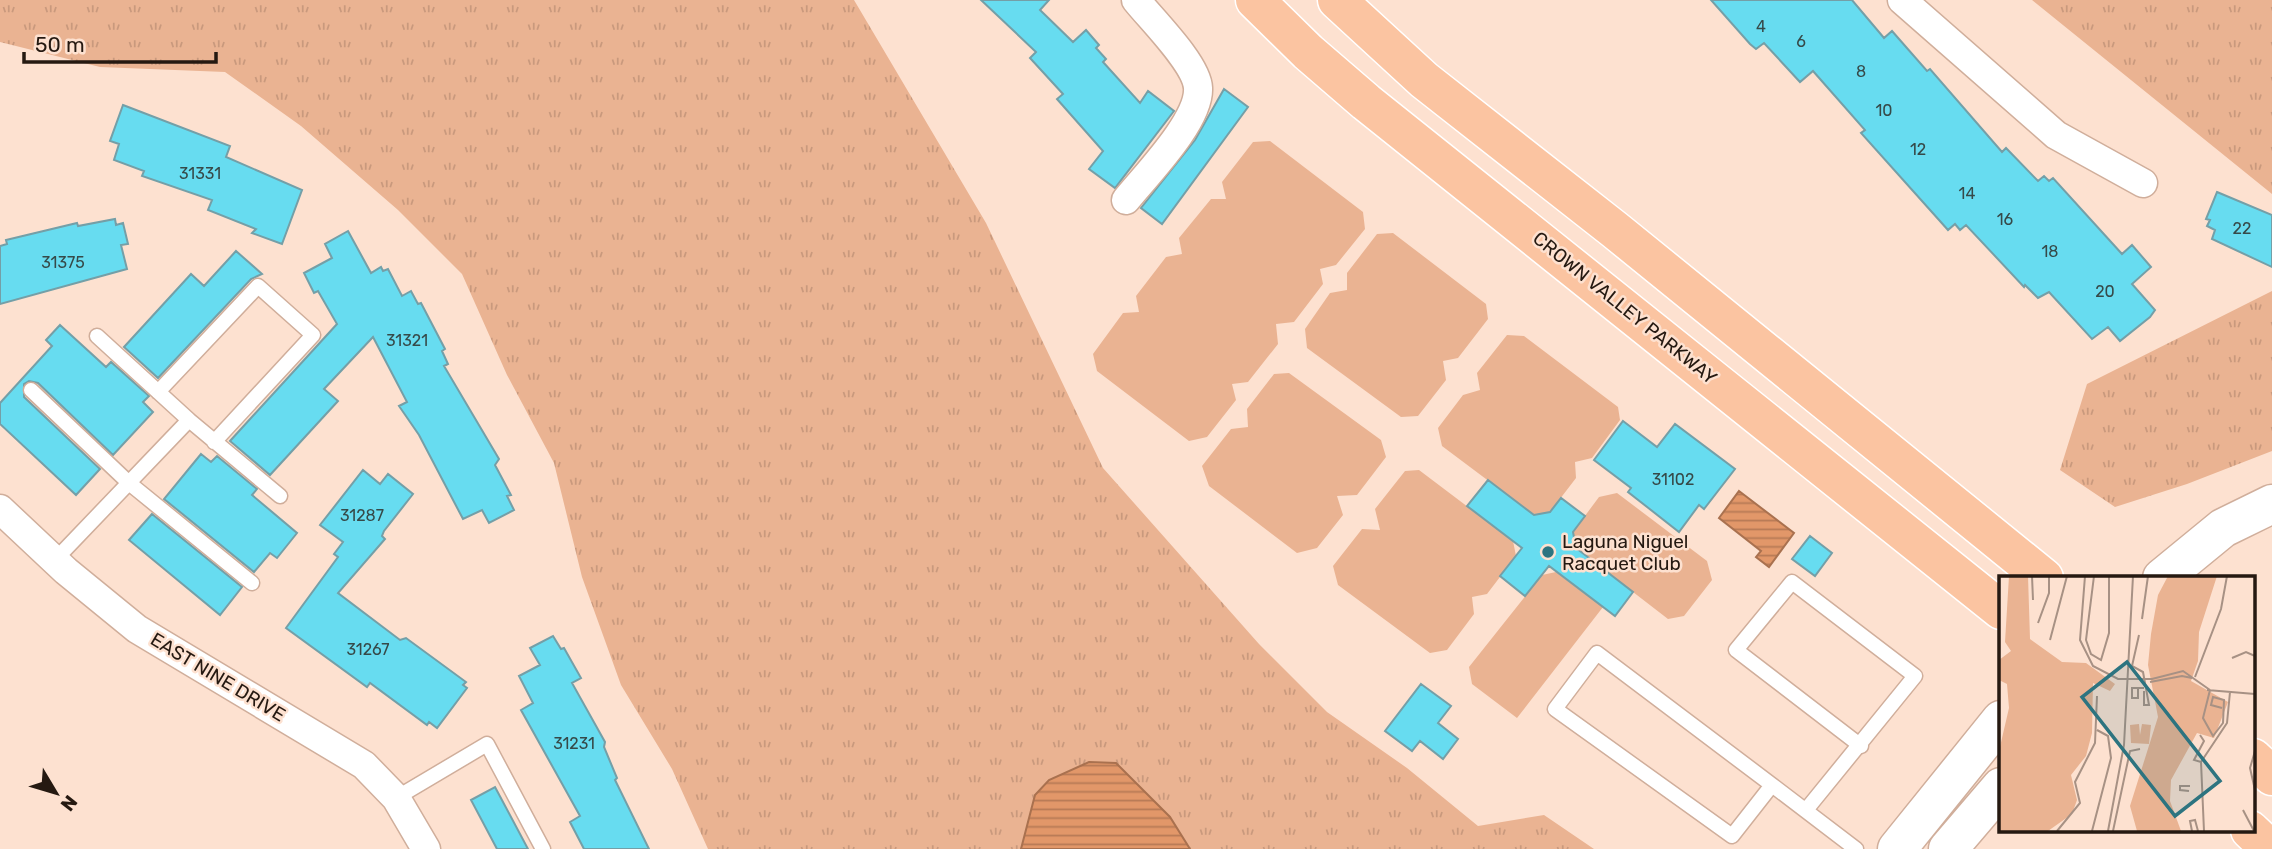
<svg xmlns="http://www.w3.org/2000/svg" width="2272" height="849" font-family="Rubik,sans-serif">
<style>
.grass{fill:url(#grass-tufts)}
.pitch{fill:#eab392}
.water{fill:url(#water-rules);stroke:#a9714f;stroke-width:2}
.building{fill:#67dcf0;stroke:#749fa7;stroke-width:2}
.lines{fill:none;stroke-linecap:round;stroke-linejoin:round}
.lane-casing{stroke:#d0ae9b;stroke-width:17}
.street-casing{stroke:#d0ae9b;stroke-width:31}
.secondary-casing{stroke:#d0ae9b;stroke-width:41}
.primary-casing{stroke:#fff;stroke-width:41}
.lane{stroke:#fff;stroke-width:14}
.street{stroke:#fff;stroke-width:28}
.secondary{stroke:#fff;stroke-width:38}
.primary{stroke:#fbc4a1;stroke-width:38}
.poi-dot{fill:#2d7480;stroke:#fde1d0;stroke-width:2.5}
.labels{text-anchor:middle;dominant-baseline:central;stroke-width:5;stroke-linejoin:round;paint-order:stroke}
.number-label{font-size:16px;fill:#364a49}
.street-label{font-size:19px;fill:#251911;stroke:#fde1d0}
.poi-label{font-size:19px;fill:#251911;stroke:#fde1d0;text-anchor:start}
.inset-road{fill:none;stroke:#a79184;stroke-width:2}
.view{fill:#2d7480;fill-opacity:0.15;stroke:#2d7480;stroke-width:3.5}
.inset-edge{fill:none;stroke:#251911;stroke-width:3.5}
</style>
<defs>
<pattern id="grass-tufts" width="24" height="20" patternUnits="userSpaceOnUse" patternTransform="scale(1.75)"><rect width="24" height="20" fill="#eab392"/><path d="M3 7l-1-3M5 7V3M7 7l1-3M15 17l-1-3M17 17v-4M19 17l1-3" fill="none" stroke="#c9997d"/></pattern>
<pattern id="water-rules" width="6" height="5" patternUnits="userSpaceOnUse" patternTransform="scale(1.75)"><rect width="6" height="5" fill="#e29769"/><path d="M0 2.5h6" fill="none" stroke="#b77a55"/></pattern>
</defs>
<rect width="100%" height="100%" fill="#fde1d0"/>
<path class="grass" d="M0,0H854L986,223L1103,468L1259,644L1327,712L1407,768L1478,826L1544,815L1594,849H708L672,769L621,685L582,577L554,463L507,375L462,274L398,210L301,126L225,72L100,67L0,42Z
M2032,0H2272V194Z
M2272,291V451L2187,484L2115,507L2060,470L2087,384Z"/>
<path class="pitch" d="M1270,141L1363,212L1365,229L1336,265L1320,269L1323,284L1294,322L1276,324L1278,344L1248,382L1232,384L1236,400L1207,437L1189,441L1097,371L1093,354L1123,313L1139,312L1136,296L1166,257L1182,254L1179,238L1211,199H1226L1222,182L1253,142Z
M1393,233L1486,304L1488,319L1458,358L1443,361L1446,380L1418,416L1401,417L1307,348L1305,329L1330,293L1347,290V273L1377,234Z
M1507,335L1524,336L1618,407L1620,420L1592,458L1575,462L1576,478L1550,512L1534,515L1442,446L1438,428L1463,395L1480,390L1477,373Z
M1289,373L1381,440L1386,457L1357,495L1337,496L1343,515L1317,548L1297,553L1209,486L1202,466L1231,429L1248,427L1247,409L1274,374Z
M1419,470L1513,541L1516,556L1487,594L1472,597L1474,614L1447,650L1430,653L1338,585L1333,566L1362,529L1380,530L1375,509L1405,471Z
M1617,493L1707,561L1712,580L1684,616L1668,619L1576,548L1573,532L1599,497Z
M1556,572L1603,607L1517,718L1472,684L1469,667L1542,575Z"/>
<path class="water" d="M1739,491L1794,533L1769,567L1756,557L1761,551L1719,518Z
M1089,762L1116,763L1170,817L1190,849H1021L1035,795L1049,780Z"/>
<path class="building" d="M981,0H1049L1040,10L1073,42L1086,30L1099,45L1096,48L1106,59L1103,62L1140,103L1148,91L1174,111L1115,188L1089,169L1103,151L1057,99L1063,94L1030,58L1036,52Z
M1711,0H1852L1884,38L1892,31L1927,71L1930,69L2002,152L2006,148L2038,181L2044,176L2049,181L2053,178L2122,254L2132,245L2151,267L2132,284L2155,310L2150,317L2120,341L2108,327L2092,339L2049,292L2038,298L2025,285L2024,287L1966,225L1960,230L1955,224L1948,230L1861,133L1865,130L1813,71L1800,82L1764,43L1756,49L1750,44Z
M1224,89L1248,107L1162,224L1141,208L1195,140Z
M123,105L230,146L226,157L302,190L282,244L252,233L256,229L208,210L212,200L142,176L144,171L114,160L119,144L110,141Z
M2217,192L2272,215V267L2212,239L2215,230L2207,226L2210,220L2206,219Z
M115,219L116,225L123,223L128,244L121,245L127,269L0,304V246L7,244L6,240L77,223L78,226Z
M348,231L371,273L381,267L383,271L388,269L402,296L411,291L418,304L421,303L445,349L442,351L448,364L444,366L499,459L495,465L511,495L507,496L514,510L489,523L482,510L463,519L419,435L399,406L407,402L373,337L324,389L338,401L270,475L230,441L337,324L318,291L314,293L304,273L332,258L325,244Z
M236,251L262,274L251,279L158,378L124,347L191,274L204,286Z
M60,325L106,367L111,362L149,396L143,402L153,412L113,455L38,383L29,381L24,384V397L100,469L76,495L0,424V403L52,346L46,340Z
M1623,421L1657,447L1675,424L1735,469L1704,509L1699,505L1679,532L1628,492L1631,488L1594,460Z
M201,454L211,462L217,456L257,489L252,495L297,533L277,558L270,553L254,572L164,499Z
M363,470L380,484L388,474L413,494L384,531L382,536L385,539L338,593L400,640L406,638L466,682L463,685L467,688L437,728L429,722L427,725L370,683L367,687L286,628L338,557L334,554L343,542L320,525Z
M1488,480L1534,515L1550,512L1561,498L1585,516L1573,532L1576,548L1633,592L1615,616L1549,566L1525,596L1500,576L1522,548L1467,506Z
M152,514L242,587L220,615L129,540Z
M1810,536L1832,553L1815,576L1792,559Z
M553,636L561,649L564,648L581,678L572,683L605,742L604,747L617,778L615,780L649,849H584L570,822L580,816L521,710L533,703L519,676L540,665L530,648Z
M1421,684L1451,706L1438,723L1458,739L1443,759L1420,741L1412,751L1385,731Z
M495,787L528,849H497L471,800Z"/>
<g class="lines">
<defs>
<path id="lane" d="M97,336L189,420L280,496
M31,390L129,483L252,583
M158,392L258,286L313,335L214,442
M55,560L189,420
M1772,785L1597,653L1555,709L1732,836L1772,785L1856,849
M396,798L487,744L543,849
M1806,810L1915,676L1792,582L1736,650L1861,746"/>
<path id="street" d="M1902,0L2056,135L2143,183
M1126,200C1147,174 1200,120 1198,88C1197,64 1151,19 1136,0
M0,509L66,571L137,629L364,765L396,798L426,849"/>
<path id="secondary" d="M2162,578L2223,528L2272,504
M1897,849L2001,720
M1948,849L2001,787"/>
<path id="primary" d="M1255,0L1308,52L1366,102L2001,610
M1337,0L1424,80L1615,230L2044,578
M2253,758L2272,776
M2250,830L2270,849"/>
</defs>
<use href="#lane" class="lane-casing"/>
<use href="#street" class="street-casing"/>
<use href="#secondary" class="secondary-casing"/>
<use href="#primary" class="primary-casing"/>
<use href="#lane" class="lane"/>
<use href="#street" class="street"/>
<use href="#secondary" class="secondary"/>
<use href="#primary" class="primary"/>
</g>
<circle class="poi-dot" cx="1548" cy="552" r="7"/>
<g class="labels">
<g class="number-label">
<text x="1761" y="26">4</text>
<text x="1801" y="41">6</text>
<text x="1861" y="71">8</text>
<text x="1884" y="110">10</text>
<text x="1918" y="149">12</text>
<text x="200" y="173">31331</text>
<text x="1967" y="193">14</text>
<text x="2005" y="219">16</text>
<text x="2242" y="228">22</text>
<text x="2050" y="251">18</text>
<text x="63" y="262">31375</text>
<text x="2105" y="291">20</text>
<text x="407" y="340">31321</text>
<text x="1673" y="479">31102</text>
<text x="362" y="515">31287</text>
<text x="368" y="649">31267</text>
<text x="574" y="743">31231</text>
</g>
<g class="street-label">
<text transform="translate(1625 308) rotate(39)">CROWN VALLEY PARKWAY</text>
<text transform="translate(218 677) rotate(31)">EAST NINE DRIVE</text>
</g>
<g class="poi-label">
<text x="1562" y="541">Laguna Niguel<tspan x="1562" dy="22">Racquet Club</tspan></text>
</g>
</g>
<g transform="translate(1999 576)">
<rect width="256" height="256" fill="#fde1d0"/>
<path d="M10,0H29L31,63L63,86L87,87L116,108L111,115L94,107L93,157L87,180L72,199L78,224L73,238L49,255H0V175L10,132L8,108L0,104V84L12,75L6,66ZM169,0H218L200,56L199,85L192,105L229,126L215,162L198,157L172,204L171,225L182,255H138L131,230L159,141L149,89L152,58L159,19Z" fill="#eab392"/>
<path d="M140,148L141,159L143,148L152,149L150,168L132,167L131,149Z" fill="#eab392"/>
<path class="inset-road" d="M33,0L34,24M86,0L81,64L94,90L119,103H153L184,95L211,114M95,0L87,64L92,78L102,84L110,57V0M143,43L149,0M39,47L50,17V0M140,59L133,90L144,96L150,129H145V115M51,64L68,0M233,82L247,76L256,80M196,101L222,33L228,0M151,106L183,100L193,102M139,112V122H133V112H145M208,114L256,118M211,114L204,142L214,160L224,147L225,124L214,121L212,129L223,132M201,159L205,165L195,184L202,186M256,175L251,192L256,214M190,215L181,214V210H191M244,234L255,255M58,255L81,227L76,206L96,167L98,120M93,255L112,182L109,160L98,154M109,255L125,169L134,0M114,255L131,175L141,173M193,255L191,245L196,244L199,255M205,255L202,186L228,147L231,116"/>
<path class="view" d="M128,86L221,205L176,240L83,121Z"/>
<rect width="256" height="256" class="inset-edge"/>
</g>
<g transform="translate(56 793) rotate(128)" stroke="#fde1d0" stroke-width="5" paint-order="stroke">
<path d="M0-5L12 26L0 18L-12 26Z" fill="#251911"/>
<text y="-10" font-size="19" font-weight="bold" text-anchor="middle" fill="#251911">N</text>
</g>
<path d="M24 52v10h192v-10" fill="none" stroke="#251911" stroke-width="3.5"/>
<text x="35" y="52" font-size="21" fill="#251911" stroke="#fde1d0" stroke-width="5" paint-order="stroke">50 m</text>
</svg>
